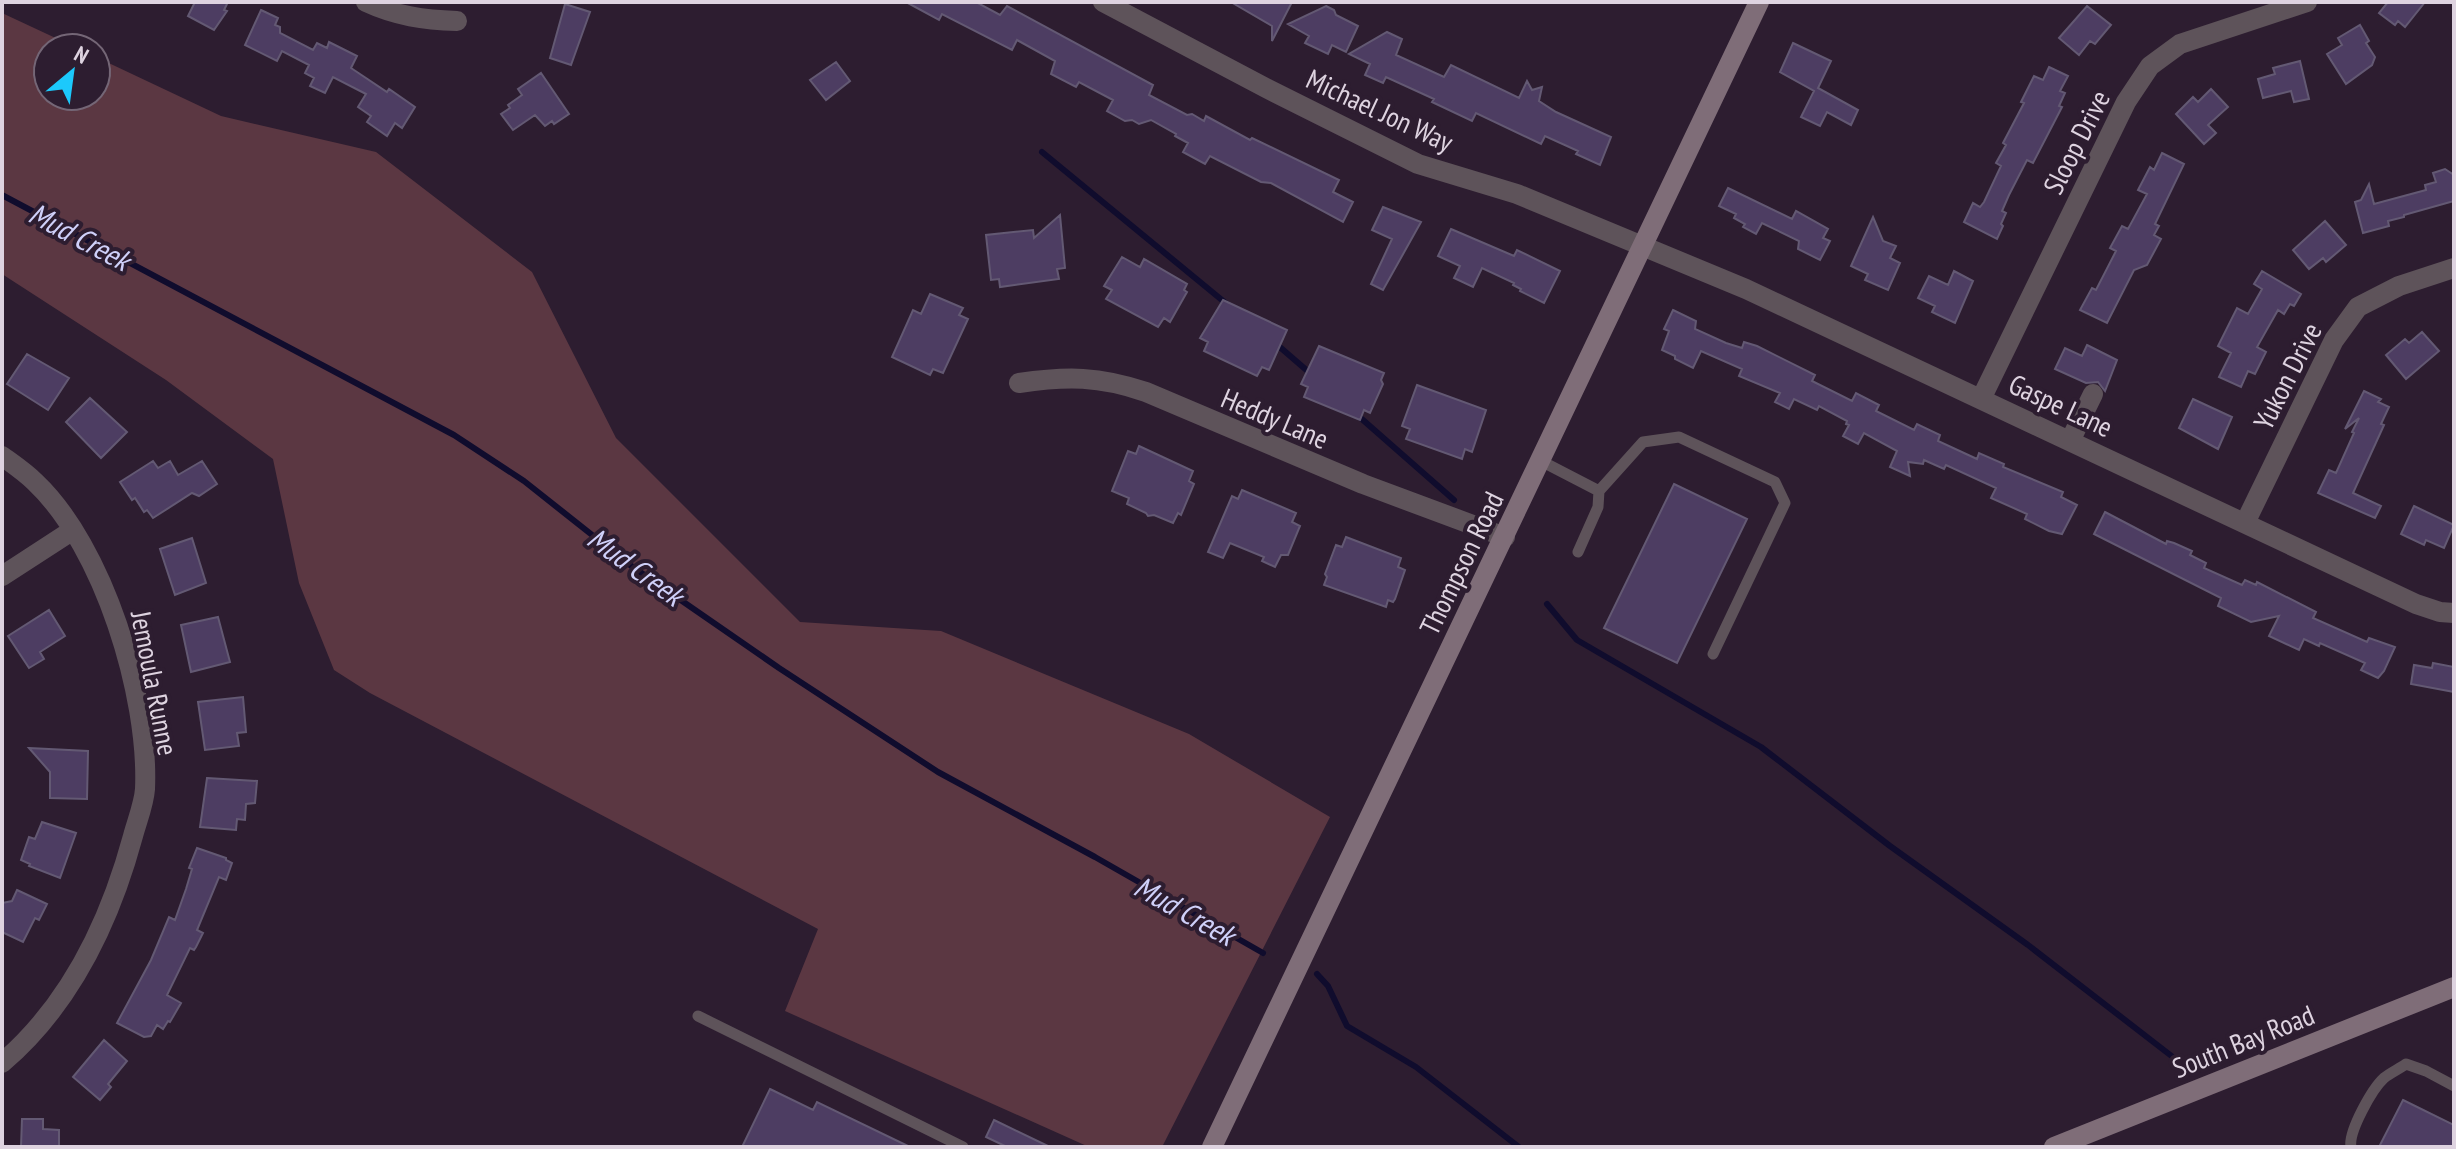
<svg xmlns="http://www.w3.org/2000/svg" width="2456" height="1149" font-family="'PT Sans Narrow',sans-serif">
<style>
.green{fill:#5b3742}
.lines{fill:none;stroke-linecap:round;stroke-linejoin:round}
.stream{stroke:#100c2d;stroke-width:6}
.building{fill:#4d3d62;stroke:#635973;stroke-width:2}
.lane{stroke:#5e535a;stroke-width:11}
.street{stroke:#5e535a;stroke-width:20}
.secondary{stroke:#7f6d78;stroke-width:20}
.labels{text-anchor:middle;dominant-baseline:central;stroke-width:8;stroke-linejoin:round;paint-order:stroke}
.street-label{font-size:28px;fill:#ded3e0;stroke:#2d1d30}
.water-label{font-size:30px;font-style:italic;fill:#cfd0f9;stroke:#2d1d30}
</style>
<rect width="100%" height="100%" fill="#2d1d30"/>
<path class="green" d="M2,13L77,48H48V96H96V57L221,116L376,152L532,272L616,438L800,622L941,631L1189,734L1330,817L1162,1147H1089L785,1011L818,929L370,693L334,670L299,583L273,459L166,380L2,274Z"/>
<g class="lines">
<path class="stream" d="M1042,152L1228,305
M2,195L454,435L524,481L630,565L779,668L938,772L1095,857L1263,953
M1274,342L1311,374
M1355,413L1454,500
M1547,604L1577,640L1761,747L1890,846L2028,945L2178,1061
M1317,974L1328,986L1347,1026L1416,1067L1519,1147"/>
</g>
<path class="building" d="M195,2H228L224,10L227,11L214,30L188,16Z
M906,2H976L1000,15L1007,6L1153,85L1149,95L1187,115L1192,114L1204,121L1206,116L1250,140L1252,138L1339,180L1333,192L1353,202L1343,222L1271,183L1261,182L1210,156L1205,164L1183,152L1188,143L1175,136L1176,134L1151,120L1139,124L1132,120L1125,121L1107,111L1113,100L1079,82L1076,87L1051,74L1055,61L1017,40L1012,50L942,14L939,20Z
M1231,2H1292L1272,41V26Z
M2388,2H2425L2405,27L2398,21L2395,25L2379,13Z
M565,4L590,12L571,65L550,58Z
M1326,6L1334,10L1336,15L1358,26L1346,52L1332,45L1328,54L1305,43L1309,36L1288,24Z
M2087,6L2111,25L2095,44L2090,41L2079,55L2059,38Z
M261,10L278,18L275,25L280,27V33L313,50L317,43L327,48L329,42L357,56L351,68L387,92L389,89L415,107L402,128L395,123L387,136L367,122L371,116L358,107L366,94L333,77L325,93L310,86L314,78L305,73L309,65L282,51L277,61L245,45Z
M2360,25L2369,41L2366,43L2375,57L2372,65L2346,84L2327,54L2342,45L2338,38Z
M1387,32L1402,39L1396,55L1444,77L1451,65L1519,98L1527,81L1532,90L1542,87L1539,101L1556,112L1611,137L1600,165L1576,154L1578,151L1545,136L1541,144L1476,113L1472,121L1432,102L1434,99L1386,77L1383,83L1365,75L1370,64L1349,54Z
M1793,43L1831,61L1818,88L1858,110L1851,125L1827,112L1820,126L1801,117L1814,91L1780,72Z
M2300,61L2309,99L2294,102L2291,91L2263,98L2258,79L2275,74L2273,68Z
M836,62L850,81L826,100L810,80Z
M2049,67L2068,76L2060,91L2065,93L2059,106L2062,107L2033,163L2027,160L2009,195L2002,211L2006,213L2001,224L2003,226L1997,239L1964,222L1973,203L1980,207L1984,202L2001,166L1996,163L2006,145L2003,143L2024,103L2021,102L2034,76L2043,80Z
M541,73L569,114L554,124L552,121L545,126L535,115L513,130L501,114L510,108L508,105L522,95L518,89Z
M2211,89L2228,107L2208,125L2216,133L2204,144L2176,114L2193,97L2198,102Z
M2162,153L2184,164L2155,224L2159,226L2154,235L2161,239L2147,265L2134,270L2107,323L2080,310L2092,288L2096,290L2116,251L2110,248L2122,226L2128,229L2147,194L2138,190L2150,167L2154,170Z
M2445,169L2454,175V201L2404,215V217L2388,221L2389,226L2363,233L2355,202L2361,200L2369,184L2374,204L2426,190L2425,185L2436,182L2433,173Z
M1728,188L1792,219L1796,211L1828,229L1823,238L1830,241L1820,260L1798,249L1799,241L1762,223L1756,234L1743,227L1745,224L1734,218L1736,214L1719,206Z
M1383,207L1421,222L1383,290L1371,284L1392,239L1372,230Z
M1060,215L1065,268L1057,269L1059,279L1000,287L999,279L991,280L986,235L1033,230L1034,238Z
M1873,217L1883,241L1896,246L1890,258L1900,263L1888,290L1865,280L1868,274L1851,266Z
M2325,221L2346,245L2326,262L2323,258L2309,269L2293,250Z
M1451,229L1514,256L1517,250L1560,271L1544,303L1520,291L1521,289L1513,285L1514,283L1482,268L1473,287L1454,278L1460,266L1438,256Z
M1122,257L1140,267L1144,259L1187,284L1184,290L1187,292L1170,322L1164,318L1158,327L1106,299L1112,290L1104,286Z
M1954,271L1973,281L1955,323L1932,312L1935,306L1918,298L1929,276L1948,285Z
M2262,271L2301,294L2294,306L2290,304L2284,314L2278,310L2257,347L2266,352L2255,374L2248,371L2241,387L2219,377L2231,353L2218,346L2237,308L2248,314L2262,289L2254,284Z
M930,294L963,308L959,315L968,319L943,373L933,369L930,375L892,357L913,310L921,314Z
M1223,300L1287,330L1269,370L1262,367L1257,376L1204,351L1208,342L1200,338Z
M1673,310L1696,321L1695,329L1726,343L1742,348L1744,342L1757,346L1815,375L1812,381L1852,401L1856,393L1879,405L1876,411L1914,430L1917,424L1940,435L1938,441L1977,459L1979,453L2004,464L2003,467L2063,492L2061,497L2077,505L2062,534L2049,531L2025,519L2027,514L1991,498L1996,488L1946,465L1944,469L1924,460L1923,464L1908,462L1910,476L1890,467L1897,451L1864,433L1858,444L1843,436L1849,425L1846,424L1847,421L1819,406L1817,410L1794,399L1789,409L1775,402L1780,393L1739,376L1742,369L1701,351L1693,368L1675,359V356L1662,350L1669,331L1664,329Z
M2422,332L2439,351L2406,379L2386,355L2405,339L2409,343Z
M2087,345L2117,360L2105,391L2098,382L2086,383L2055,369L2065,348L2082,356Z
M1319,346L1384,373L1381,380L1383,384L1370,413L1364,410L1360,420L1304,397L1308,387L1301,384Z
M27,354L69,378L48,410L7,384Z
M1417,385L1486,410L1472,452L1465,449L1462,459L1406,439L1410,429L1402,426Z
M2364,391L2381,399L2378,402L2389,407L2381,424L2384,425L2353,493L2381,506L2375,518L2318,493L2329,470L2336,473L2354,433L2352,432L2359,418L2345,429Z
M90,398L127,432L101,458L66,422Z
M2193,399L2232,417L2218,449L2179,428Z
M1139,446L1193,471L1189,481L1194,484L1181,515L1178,513L1173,523L1154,515L1148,516L1146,513L1127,504L1129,498L1112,491L1128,451L1136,454Z
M153,461L158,468L170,461L178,475L202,461L217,484L199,496L192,493L153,518L147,510L144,512L135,498L132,500L120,482Z
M1674,484L1747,519L1677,663L1604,628Z
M1242,490L1296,513L1292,522L1300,526L1288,555H1281L1275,567L1262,561L1264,557L1230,543L1223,558L1208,552L1232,496L1238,499Z
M2414,506L2454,525L2444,548L2426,540L2424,545L2401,534Z
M2105,512L2166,544L2167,541L2174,543L2192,551L2190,555L2206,563L2204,568L2242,585L2245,580L2256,585L2257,582L2316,612L2313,618L2367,642L2369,638L2395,647L2384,671L2378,678L2361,670L2365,663L2320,643L2319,646L2304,639L2299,650L2269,636L2279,616L2251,622L2218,606L2221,598L2094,534Z
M1346,537L1401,558L1398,567L1405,570L1395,599L1393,602L1388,600L1386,607L1324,585L1327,577L1325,574L1336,545L1342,547Z
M192,538L206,583L175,595L160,549Z
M49,610L65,636L40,652L44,659L29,668L8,636Z
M218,617L230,662L191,672L181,625Z
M2433,663L2454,667V692L2411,684L2414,665L2432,668Z
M243,697L246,732L237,733L239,746L205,750L198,702Z
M29,748L88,751L87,799L50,798V772Z
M207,778L257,781L255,803L246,804L245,820L237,819L236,830L200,827Z
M42,822L76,833L60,878L29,866L30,864L21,860L29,837L35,839Z
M197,848L226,858V860L232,863L226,880L219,877L197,930L203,933L196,947L194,950L190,948L167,995L181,1003L170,1022L168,1021L163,1029L157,1025L151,1036L144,1037L117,1023L151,960L169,917L175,920L186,889L192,869L189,868Z
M17,890L47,904L39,920L35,918L23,942L2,932V903L12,901Z
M104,1040L127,1061L108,1084L111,1087L100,1100L73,1077Z
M770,1089L813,1110L817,1102L910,1147H742Z
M2403,1100L2454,1125V1147H2379Z
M22,1119H43V1129L59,1130V1147H21Z
M994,1120L1050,1147H1007L986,1137Z"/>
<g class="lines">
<path class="lane" d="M1541,461L1599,491L1643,442L1679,437L1775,482L1785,503L1713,654
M1578,552L1598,507L1599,491
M698,1016L963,1147
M2351,1147C2348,1132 2372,1089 2384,1078C2390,1073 2399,1069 2406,1064L2426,1071L2454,1086"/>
<path class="street" d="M366,2C396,16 424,20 457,21
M1103,2L1266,88L1418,164L1517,194L1746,289L2416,604L2440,612L2454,613
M1019,383C1067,376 1099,376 1146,392L1363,484L1505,537
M1981,399L2126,102L2150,66L2180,44L2307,2
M2070,441L2093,394
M2,456C13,464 25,472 35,482C104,547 149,696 145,789C144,804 137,821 133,836C110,921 70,1005 2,1063
M2245,523L2334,340L2358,307L2399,286L2454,268
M2,576L73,530"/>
<path class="secondary" d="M1212,1147L1759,2
M2054,1147L2454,987"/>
</g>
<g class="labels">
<g class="street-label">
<text transform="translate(1380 110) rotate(25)">Michael Jon Way</text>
<text transform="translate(2076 142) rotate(-63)">Sloop Drive</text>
<text transform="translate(2287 376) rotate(-63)">Yukon Drive</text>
<text transform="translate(2061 405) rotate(25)">Gaspe Lane</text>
<text transform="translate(1275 418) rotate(23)">Heddy Lane</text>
<text transform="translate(1461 563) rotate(-64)">Thompson Road</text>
<text transform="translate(155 683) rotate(79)">Jemoula Runne</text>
<text transform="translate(2243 1041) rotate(-22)">South Bay Road</text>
</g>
<g class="water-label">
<text transform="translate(80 236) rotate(28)">Mud Creek</text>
<text transform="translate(636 566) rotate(36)">Mud Creek</text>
<text transform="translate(1185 910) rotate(29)">Mud Creek</text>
</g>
</g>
<rect width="2456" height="1149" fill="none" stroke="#ded3e0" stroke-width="8"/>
<g transform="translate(72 72) rotate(29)"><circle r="38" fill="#2d1d30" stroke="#746676" stroke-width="2"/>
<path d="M0-6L14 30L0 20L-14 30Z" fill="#1cc9fc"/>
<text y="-12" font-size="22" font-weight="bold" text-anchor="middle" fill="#ded3e0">N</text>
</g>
</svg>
